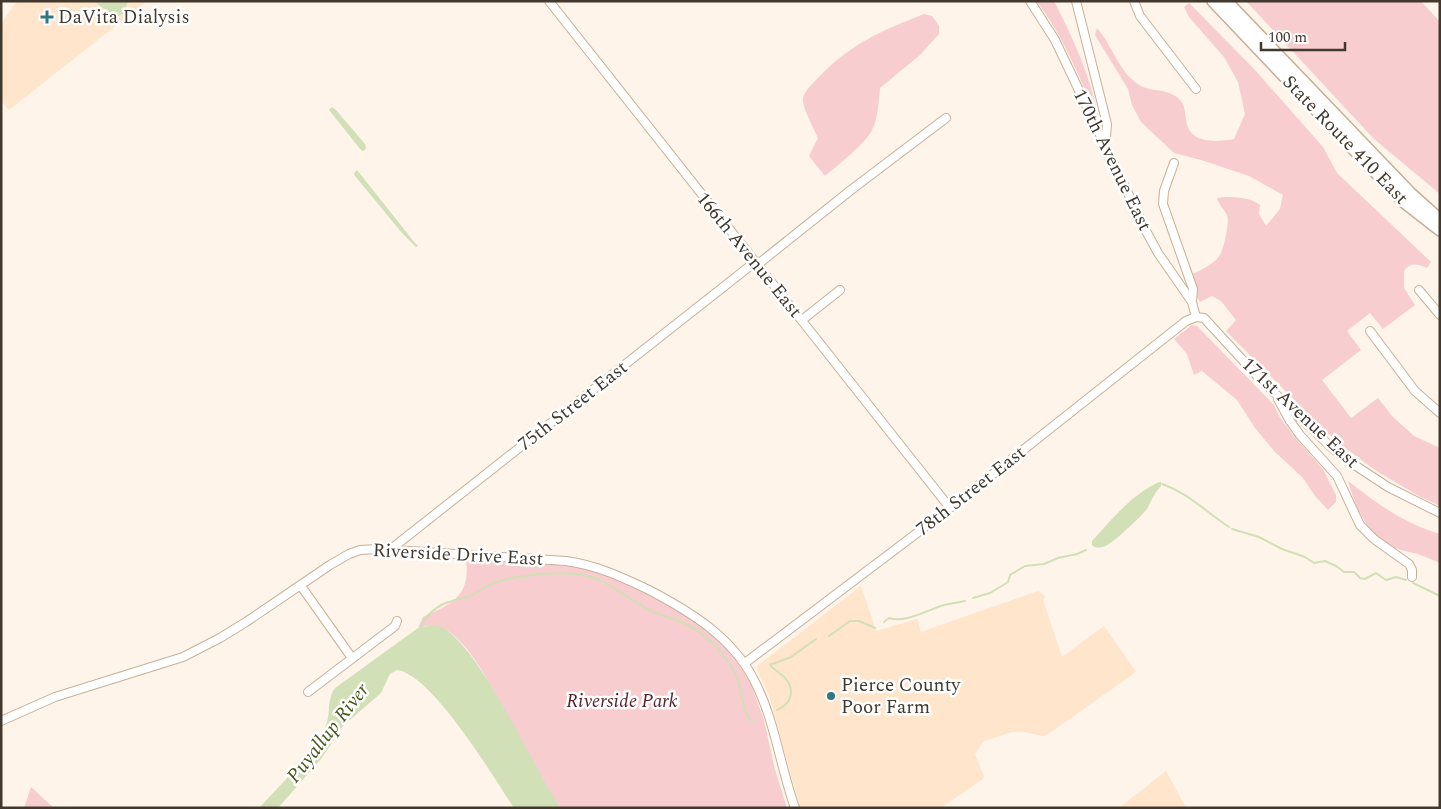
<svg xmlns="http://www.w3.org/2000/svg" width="1441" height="809" font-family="Spectral,serif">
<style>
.built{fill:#fee5cb}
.green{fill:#f7cdd0}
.water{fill:#d1e0b7}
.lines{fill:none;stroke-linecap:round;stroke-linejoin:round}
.stream{stroke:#d1e0b7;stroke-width:2}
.minor-casing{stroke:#c8b097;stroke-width:10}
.highway-casing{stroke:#c8b097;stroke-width:14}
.minor{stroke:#fff;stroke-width:8}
.highway{stroke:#fff;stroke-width:11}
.poi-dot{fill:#2f7781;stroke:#fff;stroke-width:2}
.labels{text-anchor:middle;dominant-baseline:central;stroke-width:5;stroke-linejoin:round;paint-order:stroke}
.poi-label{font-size:19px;fill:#42382d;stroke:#fff;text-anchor:start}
.street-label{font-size:19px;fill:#42382d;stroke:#fff}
.park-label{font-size:19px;font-style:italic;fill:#5b202a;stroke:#fff}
.water-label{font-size:20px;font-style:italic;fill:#48591e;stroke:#fff}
</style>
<rect width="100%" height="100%" fill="#fef4e9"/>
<path class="built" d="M17,1H147L9,110L1,101V24Z
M861,586L876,631L917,619L921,632L1038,591L1045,596L1043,600L1062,657L1104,626L1136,672L1047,735L1043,736L1025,732H1012L984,741L975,754L984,776L983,779L941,808H800L769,695L756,667Z
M1166,771L1186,808H1119Z"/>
<path class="green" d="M1036,1H1054C1073,38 1091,77 1098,117L1095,116C1082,80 1060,30 1036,1Z
M1246,1H1421L1440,22V194L1374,139Z
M1189,3L1254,69L1323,147L1337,173L1431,262L1427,268C1418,264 1410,262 1404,271V288L1415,305L1383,329L1370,313L1347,331L1361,350L1322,380L1351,418L1378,398L1392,416L1414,436L1440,448V506L1417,495L1375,470L1348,450L1325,431L1226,331L1236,320L1221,301L1212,296L1200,302L1197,297L1198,290L1193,274C1216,262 1221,261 1226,235C1227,228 1229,222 1227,215C1224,209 1219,205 1217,198C1230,196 1250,197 1260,205L1259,214L1266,226L1280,209L1283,195L1249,176L1201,160L1174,153L1141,122L1132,105L1128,89L1095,35L1097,28C1113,46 1119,74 1141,86C1154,93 1167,87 1180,100C1186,106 1185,117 1187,125C1192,144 1220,142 1234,139L1245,114L1238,82L1224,57L1189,17L1184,7Z
M924,14L932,16L939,26V34L920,55L880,88C879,101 878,118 872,130C865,144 838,165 825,176L809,156L818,138C814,129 802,107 803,98C805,90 813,83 819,77C850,44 883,30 924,14Z
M1192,325L1197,326L1274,405L1279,416L1293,435L1323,469L1336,495V502L1328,510L1315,496L1303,478L1275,452L1255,428L1237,400L1202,371L1194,375L1187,354L1174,339Z
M1348,481C1376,503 1405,524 1440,534V563C1433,560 1426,557 1418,554C1411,552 1403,551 1396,548C1367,536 1356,509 1348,481Z
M466,559L567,566L586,568L607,573L676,610L696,622L724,646L739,665L751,684L764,720L774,766L787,808H561C536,775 518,735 498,698C485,676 469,645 448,631C439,625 428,625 418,628L423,617C453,604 471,595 466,559Z
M31,787L54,808H24Z"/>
<path class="water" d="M94,1H128L124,13L119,16H113Z
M332,107L336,110L365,144L366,148L364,151L361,150L329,110Z
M357,170L415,243L418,246L416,247L402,233L355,176L354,173Z
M1159,482H1161V486C1154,493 1152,500 1147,509C1142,516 1110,546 1103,547C1098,548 1095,548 1092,545V541C1112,519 1131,495 1159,482Z
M435,625C474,631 535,773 561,808H514C494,778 432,674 397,670L390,674L381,693L343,726L321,759L278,808H259C280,785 313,754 326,725C331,713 326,700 335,688L418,628Z"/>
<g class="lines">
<path class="stream" d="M1162,484C1188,493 1206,512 1229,527
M1232,529L1259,537L1282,549L1305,557L1314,563L1325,561L1336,566L1344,572H1354L1360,578L1365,579L1376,573L1386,580L1396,577L1406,580
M1413,583L1440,596
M973,598L990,593L1005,584L1008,582L1010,575L1025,566L1044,564L1058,558L1077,554L1086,550
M884,622L889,618C903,623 925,612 938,607C946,603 957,603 965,601
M421,627C425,615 439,604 452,601C457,599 462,599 467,597C476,594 484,587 494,583C515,575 565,570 588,576C611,583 630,600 651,611C662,616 673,618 684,623C702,631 721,649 731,666C741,680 741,700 747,716L750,720H754
M829,636L850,621H859L875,628
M777,710C791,704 796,690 785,678C781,673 774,670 770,665L791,657L816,639"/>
<defs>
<path id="minor" d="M549,1L950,508
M1030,1L1055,40L1145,229L1158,253L1192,302L1196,317
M1076,1L1107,124L1105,148
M1134,1L1140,16L1196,89
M1174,163L1164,191L1163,204L1193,289L1192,302
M757,265L851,190L946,118
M1419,290L1440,315
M802,320L840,290
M1370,331L1415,391L1440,413
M1278,399L1290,421L1300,435L1337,476L1360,525L1374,539L1409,564L1412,570V577
M391,549L755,262
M301,586L352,658
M745,663L950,508L1186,321L1196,317L1204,318L1261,380L1331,447L1350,462L1388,487L1440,513
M308,692L395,626L397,621
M1,721L55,697L183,657L220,638L246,622L330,565L349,554L360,550L378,549L566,561C596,565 622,577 649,590C691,612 732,637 754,680C775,720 780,766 795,808"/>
<path id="highway" d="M1213,1L1404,202L1440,230
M1226,1L1411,194L1440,220"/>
</defs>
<use href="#minor" class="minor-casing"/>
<use href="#highway" class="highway-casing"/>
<use href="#minor" class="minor"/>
<use href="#highway" class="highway"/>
</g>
<g class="poi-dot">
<path d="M44.5 9.5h5v5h5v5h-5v5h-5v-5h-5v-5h5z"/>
<circle cx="831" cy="696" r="5"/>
</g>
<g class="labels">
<g class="poi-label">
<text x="58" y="17">DaVita Dialysis</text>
<text x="841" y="685">Pierce County<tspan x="841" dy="22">Poor Farm</tspan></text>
</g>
<g class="street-label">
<text transform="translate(1345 140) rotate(46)">State Route 410 East</text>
<text transform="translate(1112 160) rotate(64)">170th Avenue East</text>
<text transform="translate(749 255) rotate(51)">166th Avenue East</text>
<text transform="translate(573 406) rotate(-38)">75th Street East</text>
<text transform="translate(1300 413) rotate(43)">171st Avenue East</text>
<text transform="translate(971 491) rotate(-38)">78th Street East</text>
<text transform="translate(458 555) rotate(3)">Riverside Drive East</text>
</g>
<g class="park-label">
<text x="622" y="701">Riverside Park</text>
</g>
<g class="water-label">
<text transform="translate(328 733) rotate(-52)">Puyallup River</text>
</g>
</g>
<rect width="1441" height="809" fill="none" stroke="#42382d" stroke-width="5"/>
<path d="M1261 42v8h84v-8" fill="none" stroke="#42382d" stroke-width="2.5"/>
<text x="1268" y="42" font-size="15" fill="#42382d" stroke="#ffffff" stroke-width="4" paint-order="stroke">100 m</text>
</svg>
